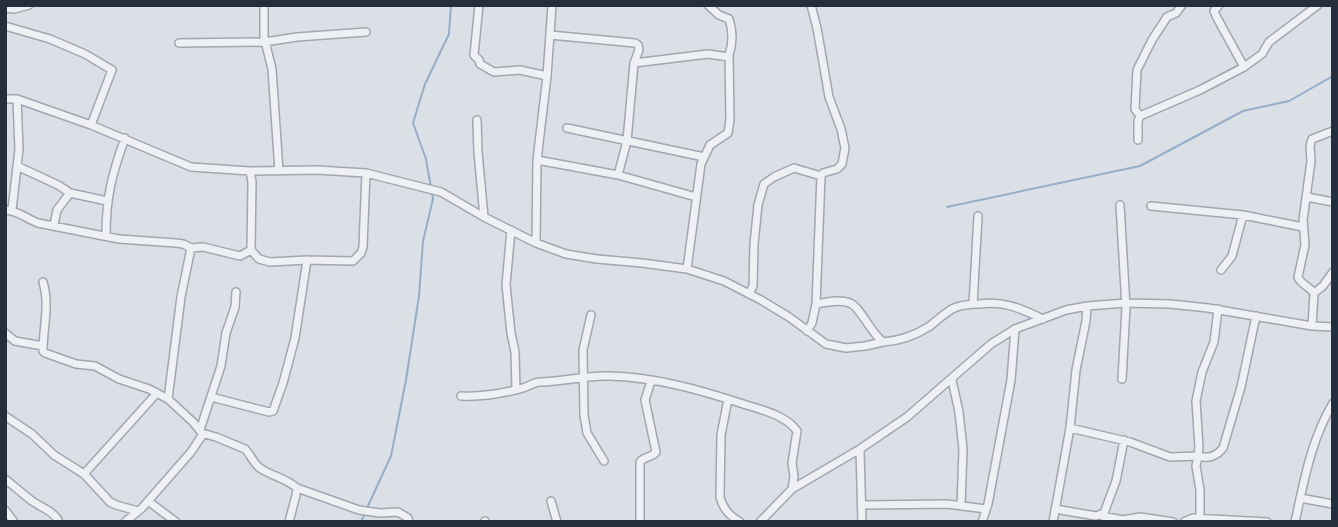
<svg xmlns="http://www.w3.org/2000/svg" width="1338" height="527" font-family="'Nunito Sans',sans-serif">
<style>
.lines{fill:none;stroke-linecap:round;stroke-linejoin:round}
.stream{stroke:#95aec7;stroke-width:2}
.minor-casing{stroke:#a1a6b0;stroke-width:10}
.minor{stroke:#eef0f4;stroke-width:7}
</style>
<rect width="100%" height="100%" fill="#dbdfe6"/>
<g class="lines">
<path class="stream" d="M431,188L426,159L413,123L425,84L449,34L451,5
M947,207L1140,166L1243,111L1289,101L1333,76
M367,508L391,456L406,380L419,296L423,241L433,199L432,194
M361,522L365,513"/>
<defs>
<path id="minor" d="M264,5V37L272,69L279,171
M479,5L474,55L479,60L480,64L494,72L520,70L547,76
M1219,5L1214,11L1216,16L1244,67
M5,8L14,9L29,5
M5,26L50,39L85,54L112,70L91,125
M550,35L635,43L638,45L639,50L634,63L627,141L618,175
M179,43L265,42L297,37L366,32
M634,63L708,54L729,57
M5,99H17L91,125L191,167L250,171L317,170L366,173L441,192L484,217L536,243L566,254L597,259L642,263L687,269L724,281L761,300L789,317L826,344L846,348L865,346L883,342
M1140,116L1200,90L1244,67L1262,54L1269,42L1318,5
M477,120L478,152L484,217
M567,128L704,157
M1138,140V121L1140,116L1135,109L1137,70L1152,40L1167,17L1176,13L1182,5
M537,160L618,175L696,197
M17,166L58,185L70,193L107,201
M250,171L252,182L251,250L259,259L270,262L307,260L353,261L361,253L363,247L366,173
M1307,197L1333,202
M1120,205L1126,307L1122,379
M1151,206L1243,215L1303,227
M5,210C17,210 27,219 38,223L119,239L176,243L183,244L191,248L203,247L240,256L251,250
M12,210L19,149L17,99
M54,225L57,210L70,193
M511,230L506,285L511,333L515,352L516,390
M106,235C106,197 112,174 125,138
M536,243L537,160L547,76L552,5
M687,269L701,164L710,145L728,133L730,120L729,55C733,43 733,31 729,19L719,15L708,5
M1221,270L1232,256L1243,215
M43,282C50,305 43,328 43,351L45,353L76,364L95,366L119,379L149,389L168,399L193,422L202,433L216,437L245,449C251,455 253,463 260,468C271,476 286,478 297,488L296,495L289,522
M1314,293L1323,286L1333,272
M749,294L753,286L754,244L758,205L764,184L774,177L794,168L821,176
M816,304C826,302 840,299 850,303C861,308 870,332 883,342C899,341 916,335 930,326C937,320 944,314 952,309C960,305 970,304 979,304C1006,301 1019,308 1043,319
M973,304L978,216
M591,315L583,350L584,415L587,433L604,461
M1312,326L1314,293C1309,286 1301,285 1298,277L1305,245L1303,220L1311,161L1310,146L1312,139L1333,131
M807,331L812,323L816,304L821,176L823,173L837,169L842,164L845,148L841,129L829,97L817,28L811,5
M5,333L15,341L43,346
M952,380L959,412L963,449L961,506
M461,396C481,397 500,394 519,389C526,388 532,383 539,382C562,382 586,375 609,376C654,377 697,389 740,403C758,409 785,414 797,431L792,463L794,476L792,489
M211,397L269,412L273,411L283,383L295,338L307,260
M168,399L181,297L191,248
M728,399L721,435L720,497C723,509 729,515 740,522
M5,416L32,434L54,455L84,474L110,502L116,505L138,511
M1070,428L1130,442L1170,457L1198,456L1199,447L1196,401L1202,372L1214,342L1218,309
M200,430L221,366L226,333L235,307L236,292
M860,449L862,522
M84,474L157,393
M5,479C14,486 23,494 32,501C42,508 54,511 59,522
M297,488L359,510L380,513L398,512L408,518L409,522
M1300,498L1333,504
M148,501L176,522
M551,501L557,522
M862,505L947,504L986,509
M1055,509L1096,516L1104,513L1116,481L1124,440
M5,510L14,522
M1102,516L1123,520L1140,517L1173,522
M1200,518V490L1196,466L1198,456C1208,459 1217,456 1223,448L1241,387L1256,316
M485,521V522
M125,522L142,508L191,452L203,434
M640,522V462C644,456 652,458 656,452L645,400L651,381
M760,522L792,489L860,449L907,417L991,344L1015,329L1066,310L1087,306L1126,303L1170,304L1208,308L1312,326L1333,327
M982,522L988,504L1011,380L1015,329
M1053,522L1070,428L1076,370L1086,321L1087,306
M1184,522L1193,518L1267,522
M1295,522C1304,481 1311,440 1333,403"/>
</defs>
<use href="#minor" class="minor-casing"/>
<use href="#minor" class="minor"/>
</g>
<rect width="1338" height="527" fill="none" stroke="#252e3c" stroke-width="14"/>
</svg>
